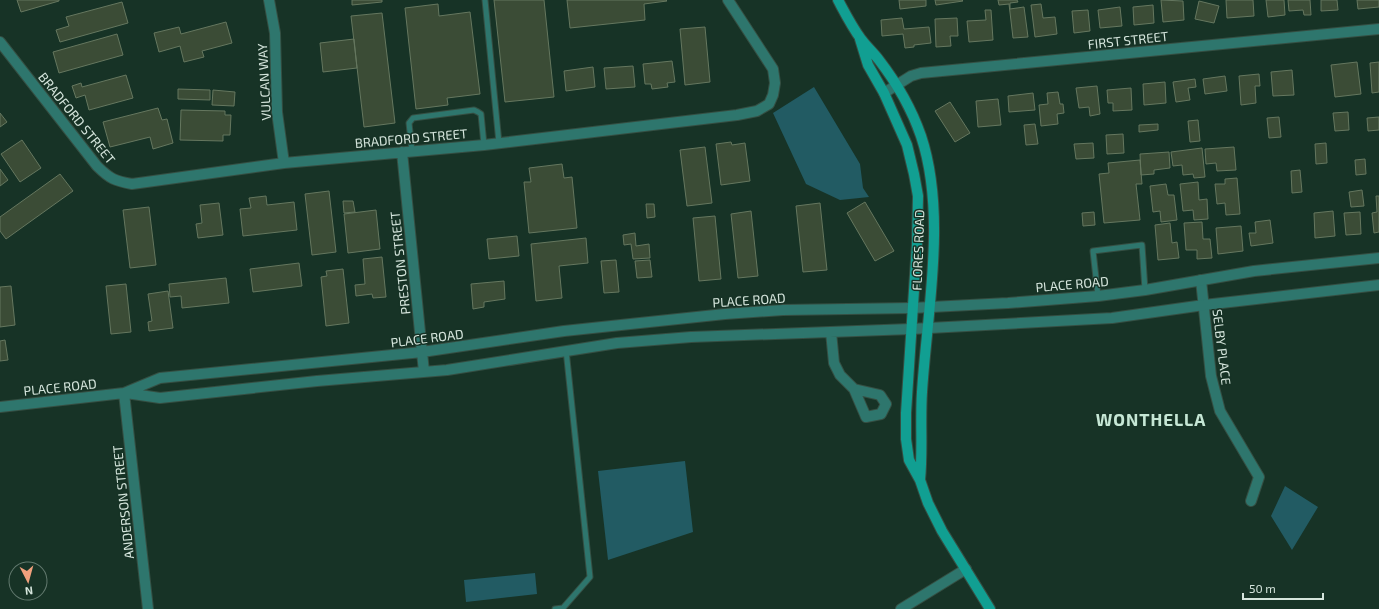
<svg xmlns="http://www.w3.org/2000/svg" width="1379" height="609" font-family="'Exo 2',sans-serif">
<style>
.water{fill:#225b63}
.building{fill:#3b4c36;stroke:#65775f}
.lines{fill:none;stroke-linecap:round;stroke-linejoin:round}
.service-casing{stroke:#354f43;stroke-width:7}
.minor-casing{stroke:#354f43;stroke-width:12}
.tertiary-casing{stroke:#354f43;stroke-width:12}
.secondary-casing{stroke:#354f43;stroke-width:12}
.service{stroke:#2e766d;stroke-width:5}
.minor{stroke:#2e766d;stroke-width:10}
.tertiary{stroke:#2e766d;stroke-width:10}
.secondary{stroke:#119f92;stroke-width:10}
.labels{text-anchor:middle;dominant-baseline:central;stroke-width:3;stroke-linejoin:round;paint-order:stroke}
.street-label{font-size:13px;fill:#d5e5dc;stroke:#173326}
.district-label{font-size:17px;font-weight:bold;letter-spacing:1px;fill:#c6e7d5;stroke:#173326}
</style>
<rect width="100%" height="100%" fill="#173326"/>
<path class="water" d="M814,87L860,164L863,188L869,197L840,200L806,184L773,113Z
M685,461L693,532L608,560L598,471Z
M1285,486L1318,507L1292,550L1271,516Z
M535,573L537,594L466,602L464,580Z"/>
<path class="building" d="M17,0H59V1L21,12Z
M352,0H382V2L352,5Z
M494,0H544L554,97L505,102Z
M567,0H666L667,1L644,4L645,20L570,28Z
M899,0H926V6L900,9Z
M935,0H962L963,1L936,5Z
M998,0H1017L1018,2L1010,3V9L1024,7L1028,37L1013,38L1009,4L999,5Z
M1161,0L1183,1L1184,20L1163,22Z
M1226,0H1253L1254,16L1227,18Z
M1266,0H1284L1285,15L1268,17Z
M1288,0H1310L1311,15H1304L1303,10L1289,11Z
M1321,0H1337L1338,10L1321,11Z
M1357,0H1379V7L1358,9Z
M1199,1L1219,6L1214,23L1195,19Z
M122,2L128,23L60,42L56,30L69,26L66,17Z
M438,4L439,16L470,12L480,94L447,98L448,105L416,109L405,8Z
M1041,4L1043,18L1055,17L1057,34L1035,37L1031,5Z
M1153,5L1154,23L1134,25L1133,7Z
M1120,7L1122,26L1100,28L1098,10Z
M985,10H991L993,40L969,42L967,21L986,20Z
M1088,10L1090,31L1074,33L1072,11Z
M382,13L395,123L364,127L351,16Z
M902,18L904,29L929,27L931,43L914,45V47L905,48L903,34L882,36L881,20Z
M957,18L958,36H950L951,46L936,47L935,19Z
M226,22L232,43L202,51L204,57L184,62L180,46L159,52L154,33L179,27L181,34Z
M705,27L710,82L685,85L680,29Z
M117,34L123,55L59,73L53,52Z
M354,39L357,68L323,72L320,43Z
M672,61L675,82L667,83L668,87L652,89L651,84H645L643,64Z
M1357,62L1361,94L1335,97L1331,65Z
M1379,62V92L1372,93L1370,63Z
M633,66L635,87L606,89L604,68Z
M593,67L595,87L566,91L564,71Z
M1292,70L1294,95L1273,96L1271,72Z
M1259,74L1260,86H1255L1256,103L1241,105L1239,76Z
M126,75L133,98L89,110L85,95L76,98L72,86L81,83L82,87Z
M1225,76L1227,91L1205,94L1203,79Z
M1195,79L1196,87L1188,88L1190,100L1176,102L1173,82Z
M1165,82L1166,103L1144,105L1143,84Z
M1097,86L1100,114L1090,116L1089,107L1079,108L1076,88Z
M1131,88L1132,110L1113,111V103H1108L1107,90Z
M178,89L210,90V100L178,99Z
M213,90L235,92L234,106L212,105Z
M1058,92L1060,104H1063L1064,113L1057,114L1058,124L1041,126L1039,105L1048,104L1047,93Z
M1033,93L1035,110L1009,112L1008,96Z
M998,99L1001,125L978,127L976,101Z
M950,102L970,133L955,142L935,111Z
M158,108L162,120L167,119L173,143L153,149L150,137L110,147L103,122Z
M181,110L225,111V115H231L230,135H223V141L180,140Z
M1348,112L1349,130L1335,131L1333,113Z
M0,113L7,122L0,127Z
M1279,117L1281,137L1269,138L1267,118Z
M1379,117V130L1368,131L1367,118Z
M1198,120L1200,141L1190,142L1188,121Z
M1035,124L1038,144L1026,145L1024,125Z
M1158,124V130L1139,132V125Z
M1123,134L1124,153L1107,154L1106,135Z
M22,140L41,168L20,182L1,154Z
M731,142L732,145L745,143L750,181L721,185L716,144Z
M1093,143L1094,158L1076,159L1074,144Z
M1326,143L1327,163L1316,164L1315,144Z
M705,147L712,203L687,206L680,150Z
M1234,147L1236,170L1217,171L1216,163L1206,164L1205,149Z
M1202,148L1205,177L1194,178L1193,174L1183,175L1182,165L1173,166L1171,152Z
M1169,152L1170,168L1154,170V174L1141,175L1140,154Z
M1365,159L1366,174L1356,175L1355,160Z
M1140,160L1142,184H1136L1140,220L1104,223L1099,174L1109,173L1108,163Z
M562,164L564,178L572,177L577,228L529,233L524,182H531L529,168Z
M0,169L8,180L0,186Z
M1300,170L1302,192L1292,193L1291,171Z
M60,174L73,191L6,239L0,231V217Z
M1237,178L1240,214L1226,215L1225,203L1217,204L1215,184H1225V179Z
M1198,182L1199,200L1207,199L1208,219L1194,220L1193,210L1183,211L1180,184Z
M1166,184L1168,195H1174L1177,220L1161,222L1160,211L1153,212L1150,186Z
M1362,190L1364,206L1351,207L1349,192Z
M329,191L336,252L312,255L305,194Z
M266,196L267,205L294,202L297,230L243,236L240,209L251,208L249,198Z
M1376,196H1379V232L1374,233L1372,213L1377,212Z
M343,201H353L355,212L344,213Z
M865,202L894,251L875,261L847,213Z
M219,203L223,235L198,238L196,224L202,223L200,205Z
M820,203L827,270L803,272L796,206Z
M646,204H654L655,217L647,218Z
M149,207L156,265L130,268L123,210Z
M376,210L380,249L348,253L344,214Z
M751,211L758,276L738,278L731,214Z
M1333,211L1335,236L1315,238L1314,213Z
M1094,212L1095,225L1083,226L1082,213Z
M1360,212L1361,234L1346,235L1344,213Z
M715,216L721,279L699,281L693,218Z
M1270,220L1273,243L1251,246L1249,233H1256L1255,222Z
M1202,222L1203,239H1210L1212,258L1197,259V250H1186L1184,223Z
M1170,223L1172,243L1177,242L1179,258L1158,260L1155,225Z
M1241,226L1243,251L1218,254L1216,228Z
M635,233L636,246L649,244L650,258L633,259L631,244L624,245L623,235Z
M517,236L519,256L489,259L487,239Z
M586,238L588,263L559,266L562,298L536,301L531,244Z
M382,257L386,297L373,298L372,294L356,296L355,285L365,284L363,259Z
M616,260L619,292L604,293L601,261Z
M650,260L652,277L637,278L635,261Z
M299,263L302,286L253,292L250,269Z
M343,269L349,323L326,326L321,277L327,276L326,271Z
M226,278L229,303L182,308L181,296L170,297L169,284Z
M504,281L505,299L484,302V307L473,309L471,284Z
M126,284L131,332L111,334L106,286Z
M11,286L15,325L0,327V287Z
M168,291L173,328L149,331L148,322L152,321L148,294Z
M5,340L8,360L0,361V341Z"/>
<g class="lines">
<defs>
<path id="service" d="M485,0L499,143
M412,151L409,123L413,118L474,110L478,112L481,114L484,145
M1098,296L1093,251L1142,245L1145,290
M555,609L563,608L590,577L566,350"/>
<path id="minor" d="M269,0L275,33L277,112L284,163
M0,42L97,166C110,179 115,181 132,184L284,163L484,145L737,115L757,111L769,104L773,95L775,83L773,69L728,0
M884,93L911,76L921,73L1379,29
M402,152L424,372
M1201,280L1211,376L1220,411L1259,477L1251,501
M831,332L834,363L840,375L854,389L866,417L881,414L886,404L880,395L854,389
M124,393L148,609
M126,393L160,398L317,381L447,370L617,343L691,337L911,329
M0,407L124,393L160,378L422,352L564,331L725,314L783,310L912,308
M901,609L966,569"/>
<path id="tertiary" d="M912,308L1008,303L1098,296L1145,290L1254,271L1379,258
M911,329L1112,318L1204,305L1379,285"/>
<path id="secondary" d="M838,0C845,13 852,27 861,39C866,46 873,52 879,60C896,82 912,110 921,136C947,214 927,312 922,392C920,422 923,451 920,480
M860,39L868,65L884,93L907,145L914,174L918,196L917,244L906,413V439L909,460L920,480L928,503L942,531L990,609"/>
</defs>
<use href="#service" class="service-casing"/>
<use href="#minor" class="minor-casing"/>
<use href="#tertiary" class="tertiary-casing"/>
<use href="#secondary" class="secondary-casing"/>
<use href="#service" class="service"/>
<use href="#minor" class="minor"/>
<use href="#tertiary" class="tertiary"/>
<use href="#secondary" class="secondary"/>
</g>
<g class="labels">
<g class="street-label">
<text transform="translate(1128 40) rotate(-6)">FIRST STREET</text>
<text transform="translate(264 82) rotate(-93)">VULCAN WAY</text>
<text transform="translate(77 118) rotate(51)">BRADFORD STREET</text>
<text transform="translate(411 138) rotate(-5)">BRADFORD STREET</text>
<text transform="translate(918 250) rotate(-88)">FLORES ROAD</text>
<text transform="translate(400 263) rotate(-96)">PRESTON STREET</text>
<text transform="translate(1072 284) rotate(-5)">PLACE ROAD</text>
<text transform="translate(749 300) rotate(-4)">PLACE ROAD</text>
<text transform="translate(427 338) rotate(-7)">PLACE ROAD</text>
<text transform="translate(1222 347) rotate(83)">SELBY PLACE</text>
<text transform="translate(60 387) rotate(-6)">PLACE ROAD</text>
<text transform="translate(123 502) rotate(-96)">ANDERSON STREET</text>
</g>
<g class="district-label">
<text x="1151" y="419">WONTHELLA</text>
</g>
</g>
<g transform="translate(28 581) rotate(174)"><circle r="19" fill="#173326" stroke="#637a6f"/>
<path d="M0-3L7 15L0 10L-7 15Z" fill="#f1a17d"/>
<text y="-6" font-size="11" font-weight="bold" text-anchor="middle" fill="#d5e5dc">N</text>
</g>
<path d="M1243 593v6h80v-6" fill="none" stroke="#d5e5dc" stroke-width="2"/>
<text x="1249" y="593" font-size="12" fill="#d5e5dc" stroke="#173326" stroke-width="3" paint-order="stroke">50 m</text>
</svg>
